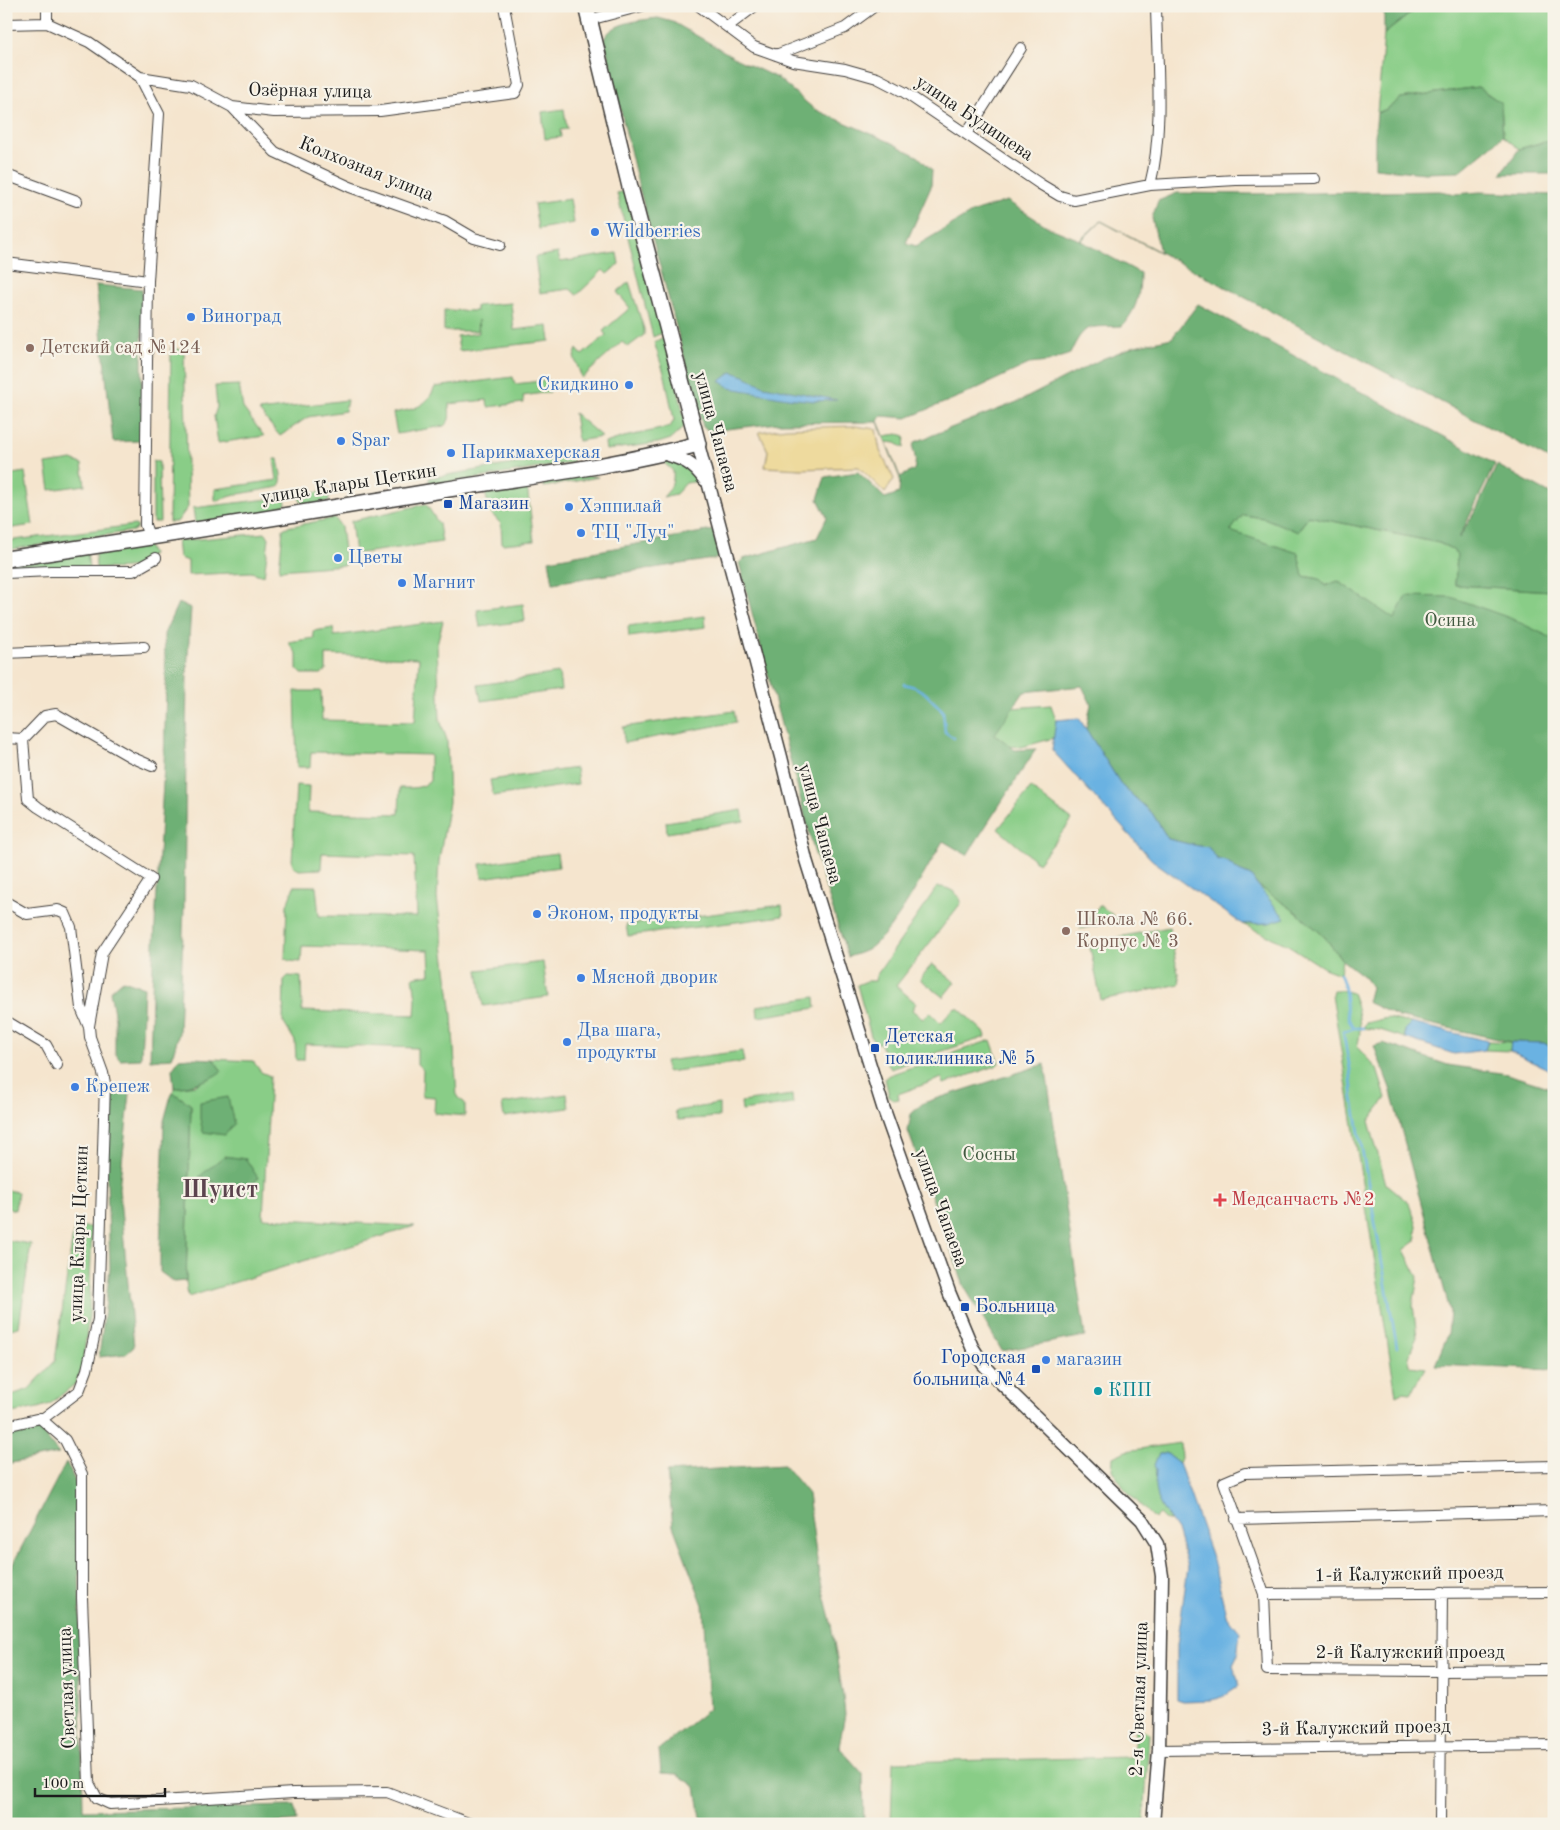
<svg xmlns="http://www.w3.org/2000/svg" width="1560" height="1830" font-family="'Old Standard TT',serif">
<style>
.green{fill:#89cd87;stroke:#527452}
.forest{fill:#6eb074;stroke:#456648}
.sand{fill:#eeda9e;stroke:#857b5d}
.water{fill:#6bb2e2;stroke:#44677f}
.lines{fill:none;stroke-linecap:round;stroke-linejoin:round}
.stream{stroke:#6bb2e2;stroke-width:2.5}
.minor-casing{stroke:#3d3a37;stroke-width:12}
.tertiary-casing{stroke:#3d3a37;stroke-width:15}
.secondary-casing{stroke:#3d3a37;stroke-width:18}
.minor{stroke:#fff;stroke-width:10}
.tertiary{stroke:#fff;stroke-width:12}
.secondary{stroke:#fff;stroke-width:15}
.shop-dot{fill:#3f7fe0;stroke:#f7f3e8;stroke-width:2}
.education-dot{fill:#8d6e63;stroke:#f7f3e8;stroke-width:2}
.transit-dot{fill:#1a4fb4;stroke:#f7f3e8;stroke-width:2}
.health-dot{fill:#e0444e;stroke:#f7f3e8;stroke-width:2}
.culture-dot{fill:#0f9aa8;stroke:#f7f3e8;stroke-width:2}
.labels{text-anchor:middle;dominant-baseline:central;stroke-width:4.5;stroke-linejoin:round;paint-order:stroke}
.street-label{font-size:19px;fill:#1c1c1c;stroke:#f7f3e8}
.shop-label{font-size:19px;fill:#366cbe;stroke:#f7f3e8;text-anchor:start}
.education-label{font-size:19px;fill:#785e54;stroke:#f7f3e8;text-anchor:start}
.transit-label{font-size:19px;fill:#164399;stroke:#f7f3e8;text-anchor:start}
.park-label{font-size:19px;fill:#425a41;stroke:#f7f3e8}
.health-label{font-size:19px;fill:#be3a42;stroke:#f7f3e8;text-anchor:start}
.culture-label{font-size:19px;fill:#0d838f;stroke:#f7f3e8;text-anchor:start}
.district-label{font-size:24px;font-weight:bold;fill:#5c444e;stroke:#f7f3e8}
</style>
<rect width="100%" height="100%" fill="#f7f3e8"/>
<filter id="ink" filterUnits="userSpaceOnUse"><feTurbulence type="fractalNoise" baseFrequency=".02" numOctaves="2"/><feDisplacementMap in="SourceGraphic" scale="10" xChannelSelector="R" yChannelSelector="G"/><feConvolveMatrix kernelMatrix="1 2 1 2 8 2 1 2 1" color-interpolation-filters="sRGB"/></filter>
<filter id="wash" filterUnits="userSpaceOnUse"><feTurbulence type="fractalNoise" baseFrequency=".0096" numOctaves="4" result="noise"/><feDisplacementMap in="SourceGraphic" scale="20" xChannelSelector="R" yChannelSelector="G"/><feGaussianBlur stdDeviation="1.12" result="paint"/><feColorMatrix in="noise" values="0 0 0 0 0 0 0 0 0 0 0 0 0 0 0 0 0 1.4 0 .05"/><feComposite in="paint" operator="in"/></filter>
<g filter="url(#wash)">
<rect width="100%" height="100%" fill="#f5e5ce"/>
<path class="green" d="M1420,6H1554V141L1543,142L1519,149L1503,136L1501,103L1478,87L1401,98L1387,109L1377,113L1384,34Z
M564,109L567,129L560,130L561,137L545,139L542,112Z
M627,191L664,332L653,337L617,193Z
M570,199L574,223L538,229L534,204Z
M558,253L560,262L617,253L619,264L607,274L603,270L577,295L570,289L540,293L535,257Z
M629,282L644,329V335L628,347L622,342L582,378L574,357L577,349L582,355L606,335L603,331L630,308L617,292Z
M511,303L514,330L548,326L550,341L459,351L457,336L479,333L478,320L477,331H444V310L476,311V306Z
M666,336L686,425L671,439L658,443L606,450L605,443L624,437L670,427L674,420L665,376L654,342Z
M171,347L184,351L188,507L177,522H169Z
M513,377L515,384L549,380L550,392L523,396L524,403L488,407L487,400L449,404C449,413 452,420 444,426L397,434L393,413C414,409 426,408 435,387Z
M239,385L243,408L264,436L218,443L214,416L217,407L215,386Z
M347,400L345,411L308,417L280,436L259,411Z
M574,413L602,437L578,441Z
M898,434L905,436L904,448L896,443L886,442L884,436Z
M573,454V461L570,463L430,486L429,478Z
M274,459H278C279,468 284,479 279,487L239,494L215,501V489L277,480Z
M72,460L82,464L85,485L50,490L46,464Z
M661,460C684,459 687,463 700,481L686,483L676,494L663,497C671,489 674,483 673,471Z
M153,461L159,462L160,522H153Z
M25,472L33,525L6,529V475Z
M587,475L598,477L544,487L543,482Z
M527,486L534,541L502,544L501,524L490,512L485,492Z
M328,491L329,501L307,507L303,504L297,495Z
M285,497L286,504L278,512L195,523L193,508Z
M426,504L439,524L442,542L355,554L351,521Z
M1243,515L1264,518L1298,531L1308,516L1439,543L1452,549L1457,555L1455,585L1552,591L1554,593V675L1394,620L1338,581L1325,586L1320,579L1303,576L1230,531Z
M335,518L341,527L346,565L279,570L283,529L287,527Z
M135,525L138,527L133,531L6,550V541Z
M266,533L269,538L264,576L251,572L188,575V561L179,558L177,541Z
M147,545L152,554C137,573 117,568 96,568L95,553Z
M87,551L89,568L6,570V563Z
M523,604L525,621L480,627L477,610Z
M705,616L706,627L629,637L628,626Z
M443,621L437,644L440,720L447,740L449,802L439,861L437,898L452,1015L457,1097L465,1103V1116L434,1113L435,1097L422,1096L423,1070L417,1064V1048L305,1044L304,1060H296L295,1041L283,1022L284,980L288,976L301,977L302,1011L415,1015L416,999L413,977L430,974L429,950L302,946L301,962L289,961L285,958L287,905L294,886H316L319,916L417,917L414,856L322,853L321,869L299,870L294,867L292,862L296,785L309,786L308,812L399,814L400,788C411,788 422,789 430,781V755L311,752L310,767H297L295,691H321L322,720L415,722L419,658L326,655V671L321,674H302L297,669V654L288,642L314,638L313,631L333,628L334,636Z
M559,673L561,690L481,701L478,685Z
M1051,705L1056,720L1054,738L1022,747L1003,746L950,763L1012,708Z
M734,711L736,722L624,743L623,727Z
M576,768L578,784L493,796L490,780Z
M1031,788L1072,820L1038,863L998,829Z
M742,810L744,821L667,833L666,822Z
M1197,833L1256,884L1296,911L1324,936L1342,960L1340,974L1324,968L1288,945L1242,924L1269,923Z
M557,853L559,867L482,878L480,864Z
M937,887C946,886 961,893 961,903L896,986L916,1003L912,1010L923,1019L930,1012L941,1023L953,1009L958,1008L985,1033L986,1037L927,1056L891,1069C885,1061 885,1052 880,1043H875L871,1036L857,985L867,981H875L876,976Z
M782,905L783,916L628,936L626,925Z
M1100,905L1120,921L1079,929Z
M1169,927L1180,984L1101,1000L1089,943Z
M543,962L548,997L483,1006L478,970Z
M932,964L955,982L943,997L920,979Z
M1333,990H1341L1352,993C1359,1010 1363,1030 1357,1047L1377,1069L1386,1098L1369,1121L1386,1184L1409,1203L1417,1225L1416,1241L1404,1250L1418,1277L1413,1305L1417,1337L1408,1357L1411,1366L1425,1368L1411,1393L1402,1392L1396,1395L1332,994Z
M815,997L816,1008L758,1017L757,1006Z
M1387,1018L1411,1023L1405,1029V1038L1380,1030L1363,1028L1366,1023Z
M991,1040L999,1063L996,1066L944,1084L942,1078L898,1094L899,1099L893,1100L889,1096L885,1078L889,1075Z
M1488,1041L1511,1042L1510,1051L1485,1050Z
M742,1051L744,1062L667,1072L665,1061Z
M213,1059L253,1061L261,1072L270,1076L263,1218L415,1226L188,1297L186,1281L191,1105L173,1092L174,1088L196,1085L221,1070Z
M567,1094L569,1108L504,1117L502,1104Z
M792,1095L793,1104L742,1111L741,1102Z
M719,1104V1117L678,1120L675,1111Z
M6,1190L18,1192L15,1210L6,1208Z
M74,1227H92L89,1316L82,1368L75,1384L50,1404L38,1408L6,1414V1397L29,1389L55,1361Z
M6,1240L31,1244L19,1327L6,1330Z
M1180,1443L1181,1458L1179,1463L1166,1453H1159C1155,1475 1153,1482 1162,1503C1165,1510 1166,1516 1172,1521L1164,1519L1159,1514L1154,1519L1124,1488L1112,1470L1113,1457L1126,1451Z
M1135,1731H1144L1149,1733L1144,1824H891L893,1762L1133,1757Z"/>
<path class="forest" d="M1384,6H1420L1384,34Z
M658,18L673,22L739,60L779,79L814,109L890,142L919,157L932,170L931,187L906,243L916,246L973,212L1007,201L1050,228L1080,240L1101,221L1160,252L1152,218L1158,201L1177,193L1250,194L1440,191L1456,194L1480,192L1554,195V462L1101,221L1081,241L1140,273C1140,295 1137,309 1122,326C1089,328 1085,321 1070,354L1048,362L1029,364L963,395L907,418L881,416L878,421L900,477L914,470C915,466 916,461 915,457C914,450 911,449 915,442L1022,400L1102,359L1135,346L1172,338L1198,304L1495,464L1459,538L1477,508L1497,465L1554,496V593L1551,591L1455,585L1457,555L1452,549L1439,543L1308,516L1298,532L1264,518L1243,515L1230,531L1298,553L1303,576L1320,579L1325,586L1338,581L1394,619L1406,596L1451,597L1510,618L1552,638L1554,641V1049L1544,1043L1511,1042L1399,1017L1367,1002L1371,987L1364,977L1342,960L1324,936L1296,912L1256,884L1251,876L1239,871L1228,862L1217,859L1208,847C1194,846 1182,842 1168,839L1152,813L1122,786L1086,729L1091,704L1082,686L1024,692L995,734L1015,750L1036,749L967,855L943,841C926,869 894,934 867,950C861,953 854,955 848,957L814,851L739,563L743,559L817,538L827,517L818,499L825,477L858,472L885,498L899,493L900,478L878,422L778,423L710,431L703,427L638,184L604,39C611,22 642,20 658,18Z
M1478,87L1501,103L1503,136L1459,172L1425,173L1375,168V136L1377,113L1387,109L1401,98Z
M1554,141V174H1501L1519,149L1543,142Z
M96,285L142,289V441L113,442Z
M713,530L721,558L553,583L549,560Z
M178,603L191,608L187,672L184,908L179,1033L172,1058L150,1060L153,961L164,765L166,684L164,634Z
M123,980L144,987L141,1059L120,1060L115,1053V1019L110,991Z
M1383,1043L1448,1065L1507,1074L1551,1088L1554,1072V1370L1435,1365L1448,1334L1450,1311L1390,1088L1374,1046Z
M191,1058L213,1059L222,1071C207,1082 192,1085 174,1088L172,1069L179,1059Z
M1045,1064L1085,1336L1002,1351L964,1286L908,1131L911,1114L923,1103Z
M115,1087L130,1094L119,1188L134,1347L126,1354L99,1357L110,1268L106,1154Z
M173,1092L191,1105L186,1281L174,1282L160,1272V1251L164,1121L170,1099Z
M228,1097L234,1124L225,1135L203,1132L200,1119V1102Z
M224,1156L246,1159L258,1178L247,1191L229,1197L214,1182L199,1177Z
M39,1428L59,1454L6,1464V1435Z
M66,1462L78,1487L83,1810L295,1806L297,1821L263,1824H6V1577Z
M784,1465L808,1494L819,1575L830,1618L843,1696L845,1714L839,1747L863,1774L864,1824H702L696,1787L677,1774L661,1773L659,1749L709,1709L703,1605L673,1526L667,1472Z"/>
<path class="sand" d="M855,426L876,429L880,451L894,479L885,493L859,467L801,469L765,467L768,451L759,432L786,428Z"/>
<path class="water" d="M732,372L744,376L764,386L837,400L814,401L787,398L730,388L720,381Z
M1079,718L1122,786L1152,813L1168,839C1182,842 1194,846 1208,847L1217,859L1228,862L1239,871L1251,876L1256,884L1285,918L1269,923L1242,924L1152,860L1052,750L1056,720Z
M1411,1023L1488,1041L1485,1050L1454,1054L1405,1038V1029Z
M1511,1042L1544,1043L1554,1049V1072L1510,1051Z
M1159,1453H1166L1179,1463L1213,1560L1226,1614L1240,1632L1237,1657L1233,1665L1238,1680V1686L1220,1698L1211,1700L1183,1701L1177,1699V1645L1188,1567L1177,1530L1162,1508L1157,1498L1155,1488L1156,1470L1154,1465Z"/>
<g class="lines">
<path class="stream" d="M904,684L915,687L925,693L943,711L945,732L954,738
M1340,974C1342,979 1344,984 1345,989C1347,1004 1344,1016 1354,1028H1363
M1354,1028L1343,1032L1350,1069L1353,1098L1397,1347"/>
</g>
</g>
<g filter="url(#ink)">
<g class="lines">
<defs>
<path id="minor" d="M371,6L375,8L376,6
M699,6L754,47L793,61L845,69L877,78L904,92L1040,184L1060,196L1074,200L1150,185L1236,180L1314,179
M589,20L642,6
M47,23V6
M6,24L47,23L89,42L140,77L191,85L232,107L274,112L380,111L515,93L519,85L504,6
M727,27L755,6
M776,55L845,28L875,6
M140,77L159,114L148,281L145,525L150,539
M232,107L275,152L350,187L445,221L474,238L500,245
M966,134L1021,48
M6,175L77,201
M1150,185C1164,131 1157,63 1156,6
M6,263L148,281
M6,573L51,571H133L156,558
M6,653L144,647
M6,738L23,739
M23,739L28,799L38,807L151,879L102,953L89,1026
M23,739L45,716L56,714L131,757L152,766
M6,902L27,914L58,910L65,913L71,927L81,1008L89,1027L90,1037L103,1073L105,1083L98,1319L87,1370L79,1391L45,1417L6,1426
M6,1021L46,1045L57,1065
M40,1418L65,1440L82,1474V1598L89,1783L97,1798L110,1804L293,1793L387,1792L471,1824
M1554,1466L1245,1473L1224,1482L1264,1594L1267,1670L1443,1671L1554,1670
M1236,1519L1554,1511
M1264,1594L1554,1592
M1159,1750L1554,1745
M1440,1824L1442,1592"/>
<path id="tertiary" d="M698,444L781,757L806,860L883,1107L949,1292L972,1347L984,1365L997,1379L1142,1520L1157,1544L1162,1576L1159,1750L1153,1824
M662,453C683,459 692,462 705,480"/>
<path id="secondary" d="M6,559C152,538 297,514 442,490C528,476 614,467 698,444L630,187L586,6"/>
</defs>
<use href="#minor" class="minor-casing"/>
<use href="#tertiary" class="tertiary-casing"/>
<use href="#secondary" class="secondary-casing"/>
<use href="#minor" class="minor"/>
<use href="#tertiary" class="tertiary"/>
<use href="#secondary" class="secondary"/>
</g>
</g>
<g class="shop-dot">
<circle cx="595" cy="232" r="5"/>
<circle cx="191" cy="317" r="5"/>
<circle cx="629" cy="385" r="5"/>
<circle cx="341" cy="441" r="5"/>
<circle cx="451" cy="453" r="5"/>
<circle cx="569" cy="507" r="5"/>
<circle cx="581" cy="533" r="5"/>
<circle cx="338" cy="558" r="5"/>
<circle cx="402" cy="583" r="5"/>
<circle cx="537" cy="914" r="5"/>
<circle cx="581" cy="978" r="5"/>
<circle cx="567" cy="1042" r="5"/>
<circle cx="75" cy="1087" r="5"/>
<circle cx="1046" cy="1360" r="5"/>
</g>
<g class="education-dot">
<circle cx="30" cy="348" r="5"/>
<circle cx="1066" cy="931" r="5"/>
</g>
<g class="transit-dot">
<rect x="443" y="499" width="10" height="10" rx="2.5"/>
<rect x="870" y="1043" width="10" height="10" rx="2.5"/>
<rect x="960" y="1302" width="10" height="10" rx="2.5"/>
<rect x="1031" y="1364" width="10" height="10" rx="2.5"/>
</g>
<path class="health-dot" d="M1217.5 1192.5h5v5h5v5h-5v5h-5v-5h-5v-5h5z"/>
<circle class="culture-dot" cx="1098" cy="1391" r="5"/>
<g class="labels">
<g class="street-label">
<text transform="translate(310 92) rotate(1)">Озёрная улица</text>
<text transform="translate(974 119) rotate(34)">улица Будищева</text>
<text transform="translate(366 170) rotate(22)">Колхозная улица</text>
<text transform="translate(715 432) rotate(75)">улица Чапаева</text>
<text transform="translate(349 485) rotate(-9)">улица Клары Цеткин</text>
<text transform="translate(819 824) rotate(75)">улица Чапаева</text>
<text transform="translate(940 1208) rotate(70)">улица Чапаева</text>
<text transform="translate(80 1234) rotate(-88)">улица Клары Цеткин</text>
<text transform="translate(1409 1575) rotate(-1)">1-й Калужский проезд</text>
<text x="1410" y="1653">2-й Калужский проезд</text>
<text transform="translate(68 1688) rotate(-92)">Светлая улица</text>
<text transform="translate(1140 1699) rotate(-88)">2-я Светлая улица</text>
<text transform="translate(1356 1729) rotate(-1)">3-й Калужский проезд</text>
</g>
<g class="shop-label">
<text x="605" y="232">Wildberries</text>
<text x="201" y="317">Виноград</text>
<text x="619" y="385" text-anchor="end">Скидкино</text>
<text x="351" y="441">Spar</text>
<text x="461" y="453">Парикмахерская</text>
<text x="579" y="507">Хэппилай</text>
<text x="591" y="533">ТЦ "Луч"</text>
<text x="348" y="558">Цветы</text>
<text x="412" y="583">Магнит</text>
<text x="547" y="914">Эконом, продукты</text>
<text x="591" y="978">Мясной дворик</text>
<text x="577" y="1031">Два шага,<tspan x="577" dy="22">продукты</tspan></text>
<text x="85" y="1087">Крепеж</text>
<text x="1056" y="1360">магазин</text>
</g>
<g class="education-label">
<text x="40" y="348">Детский сад №124</text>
<text x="1076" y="920">Школа № 66.<tspan x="1076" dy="22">Корпус № 3</tspan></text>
</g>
<g class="transit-label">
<text x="458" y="504">Магазин</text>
<text x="885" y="1037">Детская<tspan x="885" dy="22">поликлиника № 5</tspan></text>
<text x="975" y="1307">Больница</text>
<text x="1026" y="1358" text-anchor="end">Городская<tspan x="1026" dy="22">больница №4</tspan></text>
</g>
<g class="park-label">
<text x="1450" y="621">Осина</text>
<text x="989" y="1155">Сосны</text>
</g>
<g class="health-label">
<text x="1231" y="1200">Медсанчасть №2</text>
</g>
<g class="culture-label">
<text x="1108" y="1391">КПП</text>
</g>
<g class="district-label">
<text x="220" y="1191">Шуист</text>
</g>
</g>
<rect width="1560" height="1830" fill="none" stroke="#f7f3e8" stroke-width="25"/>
<path d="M35 1788v8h130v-8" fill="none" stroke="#1c1c1c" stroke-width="2.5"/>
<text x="42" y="1788" font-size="15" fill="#1c1c1c" stroke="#f7f3e8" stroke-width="4" paint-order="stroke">100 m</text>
</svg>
